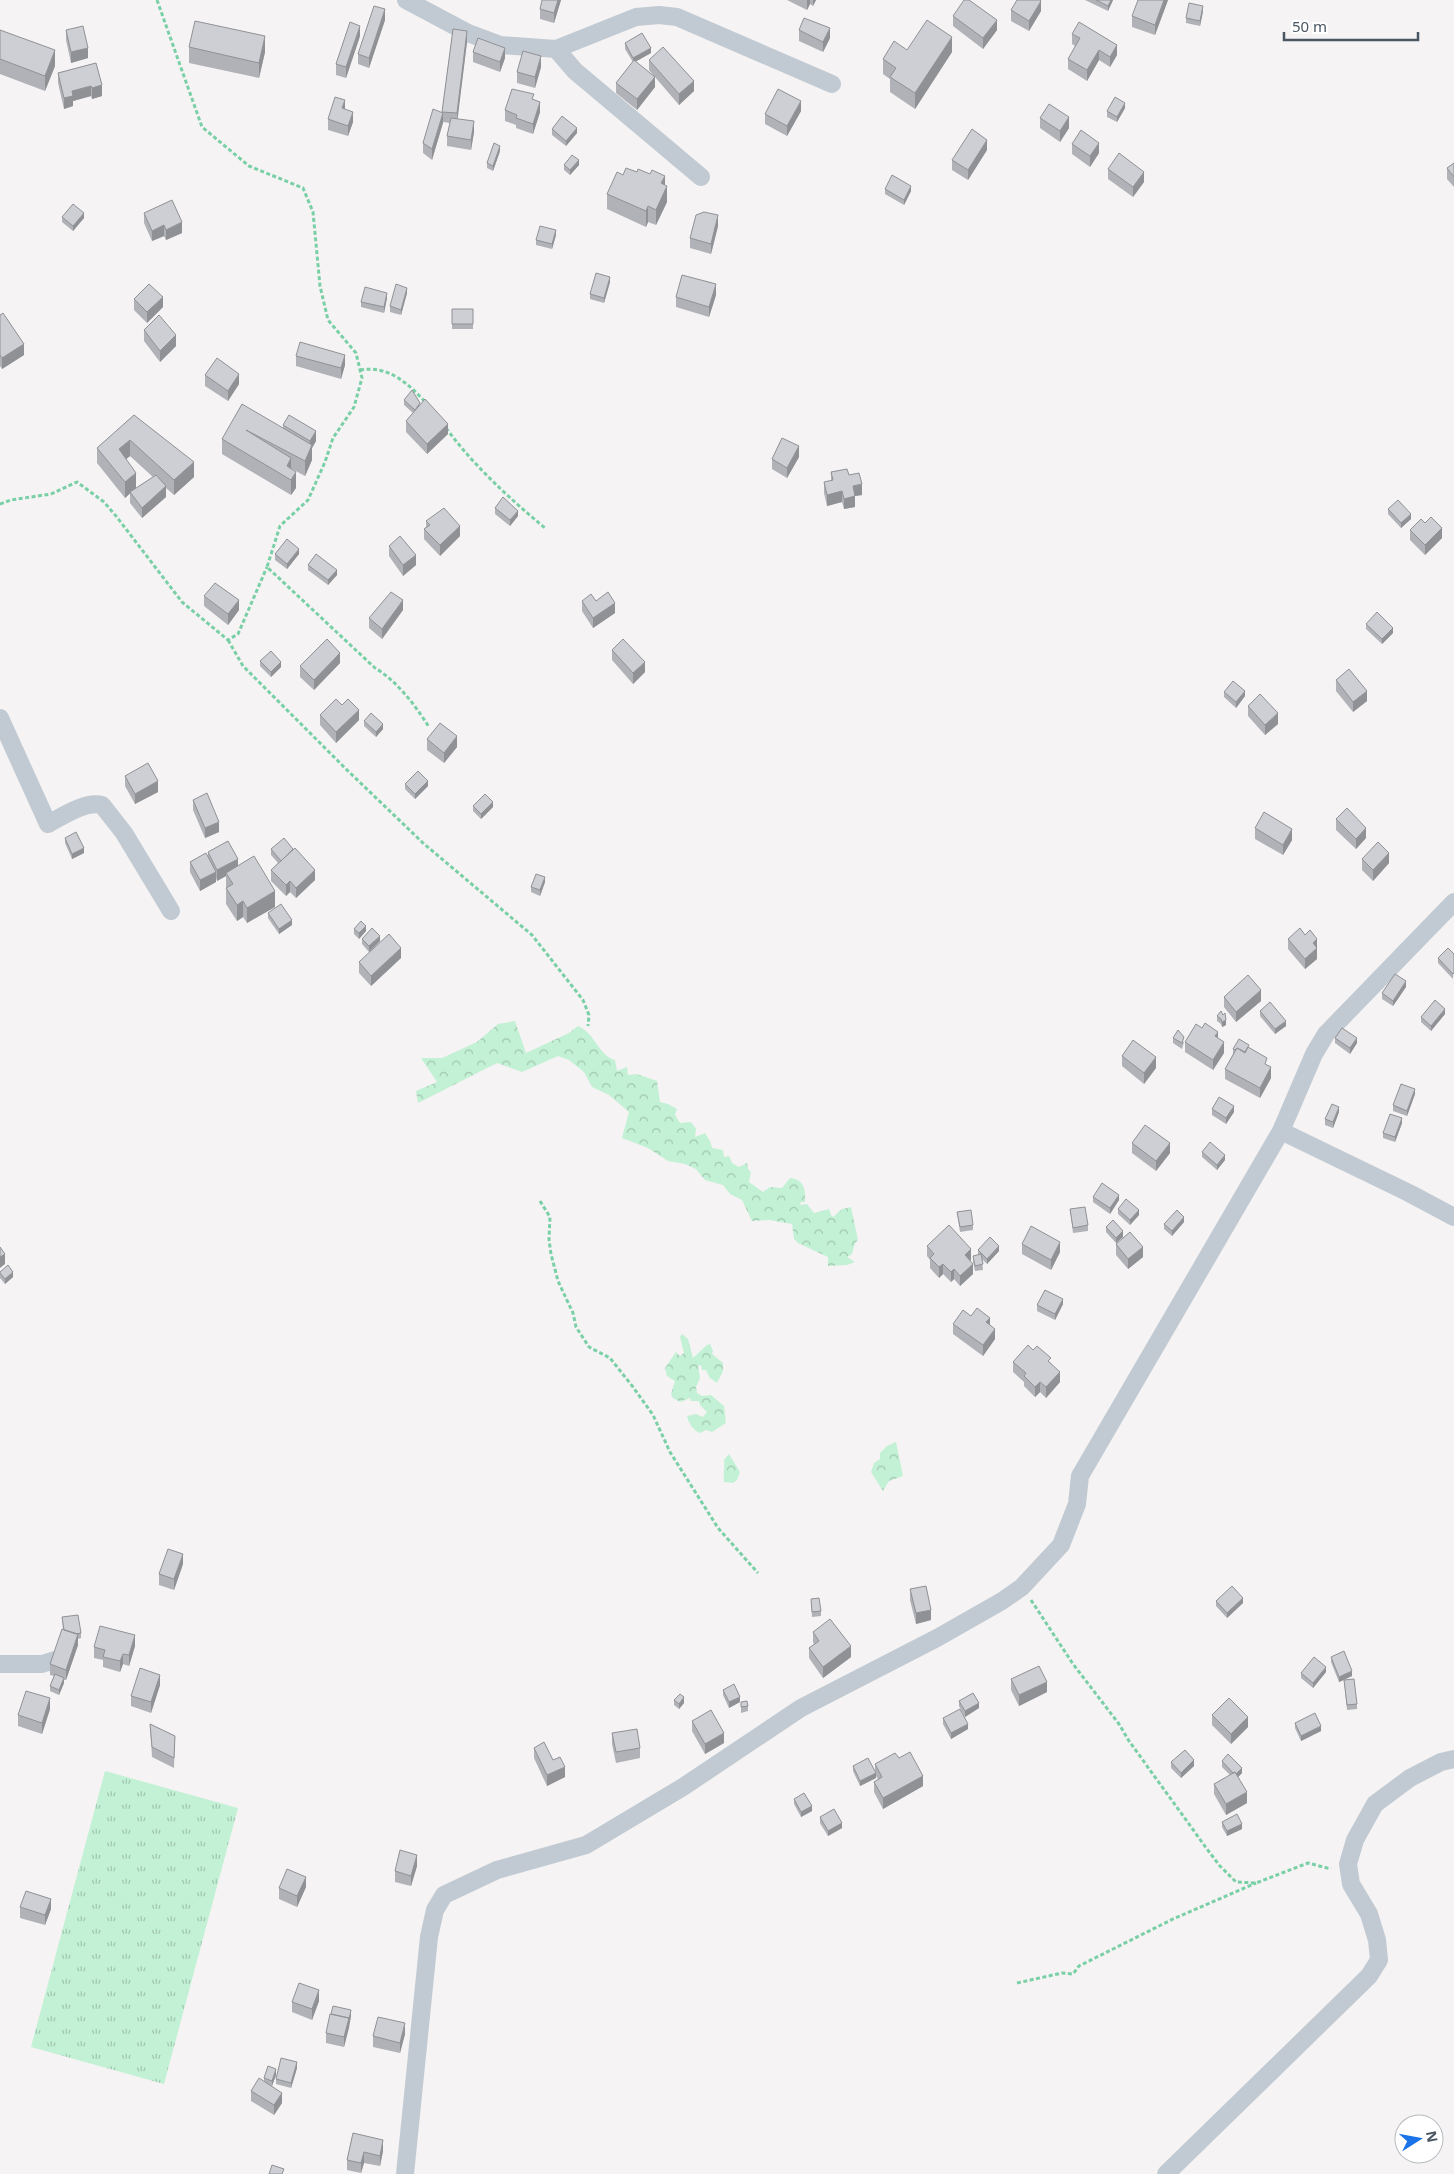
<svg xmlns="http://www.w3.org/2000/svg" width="1454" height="2174" font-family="'Noto Sans',sans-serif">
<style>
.forest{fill:url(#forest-crowns)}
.park{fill:url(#park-tufts)}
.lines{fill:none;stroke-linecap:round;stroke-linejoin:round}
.path{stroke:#7ad0a6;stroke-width:3;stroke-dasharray:4 2.5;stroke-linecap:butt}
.minor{stroke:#c1cad2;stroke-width:18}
.wall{fill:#b0b2b7;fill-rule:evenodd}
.shaded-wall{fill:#909195}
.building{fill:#cdcfd5;stroke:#909195}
</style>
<defs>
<pattern id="forest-crowns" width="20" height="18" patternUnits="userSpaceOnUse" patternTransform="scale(1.25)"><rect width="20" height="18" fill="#c3f1d5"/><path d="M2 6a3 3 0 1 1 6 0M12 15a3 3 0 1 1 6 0" fill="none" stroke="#a0c6b0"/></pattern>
<pattern id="park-tufts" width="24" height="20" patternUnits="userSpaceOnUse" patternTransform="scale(1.25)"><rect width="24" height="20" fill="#c3f1d5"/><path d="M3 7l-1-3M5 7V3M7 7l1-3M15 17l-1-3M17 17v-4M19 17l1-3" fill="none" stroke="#a0c6b0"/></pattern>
</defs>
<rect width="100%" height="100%" fill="#f5f3f3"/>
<path class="forest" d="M515,1021L526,1053L569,1033L578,1026C595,1033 599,1056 615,1060L617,1071L627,1067L628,1075L637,1074L657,1081L660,1102L668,1104L677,1109L675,1115L680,1123L691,1122L696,1129L695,1137L705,1133L710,1141L712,1148L723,1150L724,1157L729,1156L732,1163L739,1167L747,1163L748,1169L751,1172L749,1182L763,1192L770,1187L782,1188L790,1178C804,1179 806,1190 805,1202H801L800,1205L807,1204L814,1213L829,1209L831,1215L833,1217L842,1209L851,1207L858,1240L855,1243L852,1254L847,1257L855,1262L847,1265L828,1266V1257L798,1243L794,1239L792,1224L769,1220L752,1221L742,1200L730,1194L723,1185L705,1180L696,1169L685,1164L668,1161L648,1148L622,1138L629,1112L609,1095L592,1087L584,1072L569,1060L558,1056L522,1072L497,1063L418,1103L416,1091L437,1082L421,1058H442L477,1042L498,1024Z
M682,1334L688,1339L693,1358L707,1345L710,1344L713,1351L712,1354L723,1363V1371L717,1383L710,1378L706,1370H702L701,1365L698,1366L700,1378L696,1387L697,1393L702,1396L711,1395L724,1406L726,1423L712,1432L706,1430L700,1433C693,1430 689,1424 687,1416L696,1414L703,1417L707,1412L700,1405L699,1401H691L690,1398L680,1402L673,1398L671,1394L675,1381L667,1376L665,1368L676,1352L680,1356L684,1353L680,1337Z
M896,1442L903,1476L889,1481L883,1491L871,1472L874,1463L880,1459V1453L887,1446Z
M729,1454L740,1472L737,1480L733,1483L724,1482C723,1474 725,1468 724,1460Z"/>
<path class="park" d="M105,1771L238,1808L164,2084L31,2047Z"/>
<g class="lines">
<path class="path" d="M157,0L202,127L249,166L303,188L313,212L320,286L328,320L356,353L362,378L354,407L333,438L325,462L308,500L280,526L267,567L375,668C397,681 415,705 429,727
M360,370C389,365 409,384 427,404
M446,428C474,466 509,498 545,528
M0,504L11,500L51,494L77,482L104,502L116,516L182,602L228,640L238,634L267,567
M228,640L243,666L348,771L423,843L532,935L583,1000L589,1015L588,1026
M540,1201L550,1217L549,1240L551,1254L558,1281L573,1313L576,1327L589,1347L610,1358L633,1387L653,1415L670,1452L718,1528L758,1573
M1031,1600L1073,1664L1119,1724L1129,1741L1207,1849L1219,1865L1236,1882L1256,1883L1308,1863L1331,1869
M1017,1983L1062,1973L1073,1974L1079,1966L1173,1919L1256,1883"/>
<path class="minor" d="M406,0L468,33L500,45L556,49L636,17L659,15L677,17L832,84
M556,49L575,71L701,177
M0,718L48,824C63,816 85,801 102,805L124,833L171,911
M1281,1131L1409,1193L1454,1217
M0,1664H42L55,1660
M405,2174L429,1937L435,1910L444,1895L497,1870L586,1845L683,1787L801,1708L937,1638L1002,1601L1022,1587L1061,1545L1077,1504L1080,1476L1281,1131L1314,1054L1326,1034L1454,902
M1166,2174L1369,1976L1379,1960L1377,1940L1369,1914L1351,1884L1348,1864L1355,1840L1375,1804L1410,1778L1441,1762L1454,1759"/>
</g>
<path class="wall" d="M561,0L554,23L540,19V9Z
M787,0H816L813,6L810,4L807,10Z
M1085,0H1113L1108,11Z
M1168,0L1155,35L1132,27V16Z
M1011,10L1041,11L1029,31L1011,21Z
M1203,11L1200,26L1186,23V18Z
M953,16L997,30L983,49L953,26Z
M385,20L369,68L358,64V54Z
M453,29L467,42L457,119L474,132L471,150L447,146V136L450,123L443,122L432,160L423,153V143L442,112Z
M0,30L55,66L45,91L0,74Z
M66,30L88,58L71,63L66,40Z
M799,30L830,38L823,52L799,41Z
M1072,34L1117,55L1110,67L1099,60L1087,81L1068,69V59L1075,46L1072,44Z
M360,36L346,78L336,75V64Z
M625,43L651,53L635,62L654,76L649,70V60L694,91L679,105L655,77V87L637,110L616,93V83L633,62L625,49Z
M189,47L265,52L259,78L189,63Z
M907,50L952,52L915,109L890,92V79L883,74V59Z
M473,52L505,58L500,72L473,62Z
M96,63L102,96L92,99L91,96L73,101V106L64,109L58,83V73Z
M541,67L535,88L517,83V72Z
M534,100L540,112L533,134L516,128V125L505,121V110Z
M1125,108L1117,122L1107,117V111Z
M801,111L787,136L765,124V114Z
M1040,118L1069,128L1060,142L1040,128Z
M328,119L353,122L348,136L328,130Z
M552,129L577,133L566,146L552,135Z
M1072,144L1099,153L1090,167L1072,154Z
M987,150L968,180L952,170V160Z
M500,151L493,171L487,168V163Z
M1454,163V187L1447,179V168Z
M564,165H579L570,175L564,170Z
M1108,169L1144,182L1133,197L1108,179Z
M623,175L665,185L667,202L656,225L648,222L646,227L607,209V194Z
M885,189L911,191L904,205L885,194Z
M144,213L182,233L166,240L164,236L152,241L144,223Z
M62,217L84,218L73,231L62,222Z
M718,226L711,254L690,248V238Z
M556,235L552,249L536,245V240Z
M610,282L604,303L590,299V294Z
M407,293L401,315L390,312V306Z
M716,295L709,317L676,307V297Z
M387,298L384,313L361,307V302Z
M134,299L163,307L147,323L134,310Z
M452,309H473V329H452Z
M0,315L24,355L2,369L0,366Z
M144,330L176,346L160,362L144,341Z
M296,356L345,365L341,379L296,366Z
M205,375L239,384L228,401L205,386Z
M404,400L420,405L448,434L427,454L406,432V421L413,413L404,405Z
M134,415L194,477L174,495L166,488V497L142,518L130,503V493L125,498L97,463V448ZM130,456L153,477L136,488L126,459Z
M283,425L316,441L312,448V460L305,476L292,469L296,488L291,495L222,454V439L283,428Z
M799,457L787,478L772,469V459Z
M831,472L849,475L862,495L855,496V507L844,509L842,502L827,506L824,493V482L831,481Z
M495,508L518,516L510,526L495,514Z
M1388,509L1411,519L1401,528L1388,514Z
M426,521L460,536L440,556L424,539V529L426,527Z
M1410,530L1442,538L1425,555L1410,540Z
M389,546L416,565L403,576L389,556Z
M275,554H299L287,569L275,560Z
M308,565L337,575L328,585L308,570Z
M204,596L239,610L228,625L204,606Z
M582,601L615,613L593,628L582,611Z
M403,610L382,639L369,628V618Z
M1366,624L1393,633L1382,644L1366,629Z
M612,650L645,672L633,684L612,660Z
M260,661L281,667L271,677L260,666Z
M340,663L314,690L300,677V666Z
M1336,680L1367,701L1353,712L1336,691Z
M1224,692L1245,696L1236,708L1224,697Z
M342,705L359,720L336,743L320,725V715Z
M1248,706L1278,724L1265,735L1248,716Z
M364,721L383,729L376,737L364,726Z
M427,739L457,747L444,763L427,750Z
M125,776L158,792L135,804L125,786Z
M405,784L428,786L415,799L405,789Z
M193,800L219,832L205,838L193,810Z
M473,806L493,807L481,819L473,811Z
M1336,819L1366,838L1356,849L1336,830Z
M1255,828L1292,840L1283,855L1255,839Z
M65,838L84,853L72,859L65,843Z
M271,849L315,880L296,898L290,892L286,896L271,881V870L278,863L271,855Z
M208,852L238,866L275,907L247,923L243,917L237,921L226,904V876L217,881L216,878V882L200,891L190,872V862L208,855Z
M1362,859L1389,863L1373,881L1362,870Z
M545,882L540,896L531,892V887Z
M268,913L292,925L279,934L268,918Z
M354,929L366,931L359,939L354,934Z
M1305,935L1317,939V959L1305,969L1288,949V939Z
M362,939L380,941L369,952L362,944Z
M1454,954L1453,979L1438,963V958Z
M401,958L371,986L359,973V962Z
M1406,987L1393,1006L1382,999V993Z
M1224,997L1261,1001L1236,1022L1224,1007Z
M1221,1011L1226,1025L1222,1027L1221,1024L1217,1021V1016Z
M1260,1011L1286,1026L1275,1034L1260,1016Z
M1445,1014L1431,1031L1421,1022V1017Z
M1173,1038L1184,1042L1182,1049L1173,1043Z
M1335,1038L1357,1043L1350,1054L1335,1043Z
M1185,1042L1224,1053L1213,1070L1185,1052Z
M1249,1048L1271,1078L1260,1098L1225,1079V1069L1233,1054V1049Z
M1122,1056L1156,1068L1144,1084L1122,1066Z
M1415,1094L1407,1116L1393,1111V1105Z
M1212,1109L1234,1112L1226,1124L1212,1115Z
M1339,1112L1333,1128L1325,1125V1119Z
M1402,1123L1395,1142L1383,1138V1133Z
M1132,1143L1170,1153L1156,1171L1132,1153Z
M1202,1152L1225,1160L1217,1170L1202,1157Z
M1093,1197L1119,1200L1110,1214L1093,1202Z
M1070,1209L1088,1225V1231L1073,1233Z
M1118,1209L1139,1215L1130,1225L1118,1214Z
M957,1212L973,1225V1230L960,1232Z
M1184,1222L1172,1236L1164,1229V1224Z
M1106,1227L1123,1237L1116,1243L1106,1232Z
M1022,1244L1060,1252L1051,1270L1022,1254Z
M1116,1244L1143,1257L1128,1269L1116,1255Z
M927,1246L971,1260L970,1261L973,1274L960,1286L954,1279L951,1282L943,1274L939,1278L930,1268V1260L927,1256Z
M978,1250L999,1251L987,1264L982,1259L983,1270L975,1271L973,1261V1256L978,1255Z
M0,1272L13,1277L5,1284L0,1278Z
M1063,1304L1055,1320L1037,1311V1305Z
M971,1316L990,1325L995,1339L983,1356L953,1334V1324Z
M1033,1350L1051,1363L1060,1382L1046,1398L1040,1392L1035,1397L1024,1386V1382L1013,1372V1362Z
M183,1564L174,1590L159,1585V1574Z
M910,1589L931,1620L916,1624L910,1600Z
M811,1599L821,1611V1616L812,1617Z
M1216,1601L1243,1603L1227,1618L1216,1606Z
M62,1617L81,1633V1638L78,1639V1645L66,1680H64V1683L59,1695L50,1691V1686L54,1676L50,1675V1664L63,1629Z
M813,1632L851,1657L823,1678L809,1658V1648L814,1644L813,1642Z
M135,1646L129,1666L123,1664L120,1672L103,1667V1660L94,1658V1647Z
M1331,1657L1352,1676L1344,1680L1357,1704V1709L1347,1710L1344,1680L1339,1682L1331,1662Z
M1326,1672L1313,1688L1301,1678V1673Z
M1011,1679L1047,1692L1019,1706L1011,1690Z
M160,1685L151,1713L131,1706V1696Z
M723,1690L740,1702L729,1708L723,1695Z
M674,1700L684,1703L679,1709L674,1705Z
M959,1701L979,1708L965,1717L959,1706Z
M741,1702L748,1706V1711L741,1713Z
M50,1709L42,1734L18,1726V1715Z
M1212,1715L1248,1727L1231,1744L1212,1725Z
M943,1718L968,1729L951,1739L943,1724Z
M692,1721L724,1743L705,1754L692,1731Z
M1295,1723L1321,1731L1301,1741L1295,1728Z
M150,1724L175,1736L174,1768L152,1757Z
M612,1733L640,1748V1758L616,1763L612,1744Z
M534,1748L553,1760L565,1777L547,1786L534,1758Z
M899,1758L923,1786L883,1809L874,1792V1782L878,1779L876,1776V1778L860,1786L853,1771V1766L875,1771V1764Z
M1222,1761L1242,1773L1238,1777L1247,1803L1226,1815L1214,1794V1784L1230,1775L1222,1767Z
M1171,1762L1194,1766L1181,1778L1171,1768Z
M794,1799L812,1811L801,1817L794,1804Z
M820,1817L842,1828L828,1836L820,1823Z
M1222,1822L1242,1829L1227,1836L1222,1827Z
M417,1866L411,1886L395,1882V1871Z
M306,1887L297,1907L279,1899V1888Z
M20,1907L51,1909L45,1925L20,1918Z
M319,2001L312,2020L292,2012V2002Z
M351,2016L344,2047L326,2043V2033Z
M405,2034L400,2053L373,2047V2036Z
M297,2068L291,2088L276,2084V2079Z
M276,2075L272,2086L282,2103L274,2115L251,2101V2091L264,2081V2078Z
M353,2133L383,2151L380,2166L364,2163L361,2173L347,2170V2160Z"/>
<path class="shaded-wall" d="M558,0H561L554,23V13Z
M807,0H810V4L807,10Z
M813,0H816L813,6Z
M1111,0H1113L1108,11V6Z
M1164,0H1168L1155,35V25Z
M1041,1V11L1029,31V21Z
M1203,6V11L1200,26V21Z
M385,9V20L369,68V58Z
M997,20V30L983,49V38Z
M360,26V36L346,78V67Z
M830,28V38L823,52V42Z
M467,31V42L457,124V113Z
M265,36V52L259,78V63Z
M952,37V52L915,109V93Z
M1117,45V55L1110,67V57Z
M88,48V58L71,63V52Z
M505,48V58L500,72V62Z
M651,48V53L633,63V58Z
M55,50V66L45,91V76Z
M1099,50V60L1087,81V70Z
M541,56V67L535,88V77Z
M655,77V87L637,110V99Z
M694,81V91L679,105V94Z
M102,85V96L92,99V88Z
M91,86V96L73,101V106L64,109V98L72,91Z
M345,100V111L342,108Z
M801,101V111L787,136V126Z
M540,102V112L533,134V124Z
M1125,103V108L1117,122V117Z
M353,112V122L348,136V126Z
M443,113V123L432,160V149Z
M1069,117V128L1060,142V131Z
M474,121V132L471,150V140Z
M577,128V133L566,146V141Z
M987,140V150L968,180V170Z
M1099,143V153L1090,167V156Z
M500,146V151L493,171V166Z
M579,160V165L570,175V170Z
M1144,172V182L1133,197V187Z
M665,176V190L667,186V202L656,225V210L661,183Z
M911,186V191L904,205V200Z
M648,206V222L646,227V211Z
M84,213V218L73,231V226Z
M718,215V226L711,254V244Z
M182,222V233L166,240V230Z
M164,225V236L152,241V231Z
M556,230V235L552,249V244Z
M610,277V282L604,303V298Z
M716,284V295L709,317V307Z
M407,288V293L401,315V310Z
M387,293V298L384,313V307Z
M163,297V307L147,323V312Z
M176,335V346L160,362V351Z
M24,344V355L2,369V358Z
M345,355V365L341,379V368Z
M239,374V384L228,401V391Z
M448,424V434L427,454V444Z
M316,431V441L312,448V460L305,476V461L310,450V441Z
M130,440V456L119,465V449Z
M799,446V457L787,478V468Z
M291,458V473L287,466Z
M194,462V477L174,495V480Z
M296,472V488L291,495V480Z
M136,473V488L125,498V482Z
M862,484V495L855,496V507L844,509V499L853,486Z
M166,486V497L142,518V508Z
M842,491V502L827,506V495Z
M518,511V516L510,526V520Z
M1411,514V519L1401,528V523Z
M460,526V536L440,556V545Z
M1442,528V538L1425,555V545Z
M299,549V554L287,569V564Z
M416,555V565L403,576V565Z
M337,570V575L328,585V580Z
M239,600V610L228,625V614Z
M403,600V610L382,639V629Z
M615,603V613L593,628V618Z
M1393,628V633L1382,644V639Z
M340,653V663L314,690V680Z
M281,662V667L271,677V672Z
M645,662V672L633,684V673Z
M1245,691V696L1236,708V702Z
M1367,691V701L1353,712V702Z
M359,710V720L336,743V732Z
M1278,713V724L1265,735V725Z
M383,724V729L376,737V732Z
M457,736V747L444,763V753Z
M158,781V792L135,804V794Z
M428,781V786L415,799V794Z
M493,802V807L481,819V814Z
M219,822V832L205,838V828Z
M1366,828V838L1356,849V839Z
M1292,829V840L1283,855V845Z
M84,848V853L72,859V854Z
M1389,853V863L1373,881V870Z
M238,859V869L226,873V876L217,881V870Z
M315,870V880L296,898V888Z
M216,872V882L200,891V880Z
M545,877V882L540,896V890Z
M290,881V892L286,896V885Z
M275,891V907L247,923V908Z
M243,901V917L237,921V905Z
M292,920V925L279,934V929Z
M366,926V931L359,939V933Z
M380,936V941L369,952V946Z
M1317,939V959L1305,969V959L1313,943Z
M401,948V958L371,986V976Z
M1406,981V987L1393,1006V1001Z
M1261,990V1001L1236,1022V1012Z
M1445,1009V1014L1431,1031V1026Z
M1226,1020V1025L1222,1027V1022Z
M1286,1021V1026L1275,1034V1029Z
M1218,1032V1042L1215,1036Z
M1357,1038V1043L1350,1054V1048Z
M1224,1042V1053L1213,1070V1060Z
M1156,1057V1068L1144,1084V1073Z
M1271,1067V1078L1260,1098V1088Z
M1415,1089V1094L1407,1116V1111Z
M1234,1106V1112L1226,1124V1118Z
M1339,1107V1112L1333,1128V1122Z
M1402,1118V1123L1395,1142V1137Z
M1170,1143V1153L1156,1171V1161Z
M1225,1155V1160L1217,1170V1165Z
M1119,1195V1200L1110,1214V1208Z
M1139,1210V1215L1130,1225V1220Z
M1184,1217V1222L1172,1236V1231Z
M1123,1231V1237L1116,1243V1238Z
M1060,1242V1252L1051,1270V1260Z
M999,1246V1251L987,1264V1259Z
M1143,1247V1257L1128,1269V1259Z
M971,1249V1260L965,1265V1255Z
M5,1254V1264L0,1268V1257Z
M943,1264V1274L939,1278V1267Z
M973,1264V1274L960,1286V1276Z
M954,1269V1279L951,1282V1272Z
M13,1272V1277L5,1284V1279Z
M1063,1299V1304L1055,1320V1314Z
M990,1318V1328L986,1322Z
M995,1329V1339L983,1356V1345Z
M1060,1372V1382L1046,1398V1387Z
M1040,1382V1392L1035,1397V1387Z
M183,1554V1564L174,1590V1579Z
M1243,1598V1603L1227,1618V1613Z
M931,1610V1620L916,1624V1613Z
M78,1634V1645L66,1680V1670Z
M135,1635V1646L129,1666V1655Z
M851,1646V1657L823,1678V1667Z
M123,1654V1664L120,1672V1661Z
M1326,1667V1672L1313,1688V1683Z
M1352,1671V1676L1339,1682V1677Z
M160,1675V1685L151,1713V1702Z
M64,1678V1683L59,1695V1690Z
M1047,1682V1692L1019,1706V1695Z
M684,1697V1703L679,1709V1704Z
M740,1697V1702L729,1708V1702Z
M50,1698V1709L42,1734V1723Z
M979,1703V1708L965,1717V1711Z
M1248,1717V1727L1231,1744V1734Z
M968,1724V1729L951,1739V1733Z
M1321,1726V1731L1301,1741V1736Z
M724,1733V1743L705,1754V1744Z
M1194,1760V1766L1181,1778V1773Z
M565,1767V1777L547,1786V1775Z
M1242,1768V1773L1235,1780V1775Z
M876,1773V1778L860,1786V1781Z
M923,1776V1786L883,1809V1798Z
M1247,1792V1803L1226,1815V1804Z
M812,1806V1811L801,1817V1812Z
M842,1823V1828L828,1836V1831Z
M1242,1824V1829L1227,1836V1831Z
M417,1855V1866L411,1886V1876Z
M306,1877V1887L297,1907V1896Z
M51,1899V1909L45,1925V1915Z
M319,1990V2001L312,2020V2009Z
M351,2010V2016L349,2028L344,2047V2037Z
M405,2023V2034L400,2053V2043Z
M297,2062V2068L291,2088V2083Z
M276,2069V2075L272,2086V2081Z
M282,2093V2103L274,2115V2105Z
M383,2140V2151L380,2166V2156Z
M364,2152V2163L361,2173V2163Z"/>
<path class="building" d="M542,0H558L554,13L540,9Z
M964,0H969L997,20L983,38L953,16Z
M1017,0H1040L1041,1L1029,21L1011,10Z
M1096,0H1111L1108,6Z
M1138,0H1164L1155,25L1132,16Z
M1189,3L1203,6L1200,21L1186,18Z
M374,6L385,9L369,58L358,54Z
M804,18L830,28L823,42L799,30Z
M927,20L952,37L915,93L890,77L896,68L883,59L894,41L907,50Z
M195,21L265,36L259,63L189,47Z
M350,22L360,26L346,67L336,64Z
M1079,22L1117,45L1110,57L1099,50L1087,70L1068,59L1080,38L1072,34Z
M83,26L88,48L71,52L66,30Z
M453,29L467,31L457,113L442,112Z
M0,30L55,50L45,76L0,59Z
M642,33L651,48L633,58L625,43Z
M478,38L505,48L500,62L473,52Z
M663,47L694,81L679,94L649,60Z
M523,51L541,56L535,77L517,72Z
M634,60L655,77L637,99L616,83Z
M96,63L102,85L92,88L91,86L72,91L73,96L64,98L58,73Z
M512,89L534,94L532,99L540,102L533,124L516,118L517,115L505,110Z
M778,89L801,101L787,126L765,114Z
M335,97L345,100L342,108L353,112L348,126L328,119Z
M1115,97L1125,103L1117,117L1107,111Z
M1049,104L1069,117L1060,131L1040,118Z
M433,109L443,113L432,149L423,143Z
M562,116L577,128L566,141L552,129Z
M451,118L474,121L471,140L447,136Z
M972,129L987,140L968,170L952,160Z
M1081,130L1099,143L1090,156L1072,144Z
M494,143L500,146L493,166L487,163Z
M1119,153L1144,172L1133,187L1108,169Z
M572,155L579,160L570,170L564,165Z
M1454,163V177L1447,168Z
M626,168L637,172L638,169L650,174L652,170L665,176L661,183L667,186L656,210L648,206L646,211L607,194L617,172L623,175Z
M892,175L911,186L904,200L885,189Z
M172,200L182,222L166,230L164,225L152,231L144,213Z
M73,204L84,213L73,226L62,217Z
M704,212L718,215L711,244L690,238L696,215Z
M540,226L556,230L552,244L536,240Z
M596,273L610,277L604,298L590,294Z
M682,275L716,284L709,307L676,297Z
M149,284L163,297L147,312L134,299Z
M396,284L407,288L401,310L390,306Z
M365,287L387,293L384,307L361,302Z
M452,309H473V324H452Z
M3,313L24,344L2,358L0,355V315Z
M159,315L176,335L160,351L144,330Z
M300,342L345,355L341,368L296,356Z
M217,358L239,374L228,391L205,375Z
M412,390L420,403L415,410L404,400Z
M425,399L448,424L427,444L406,421Z
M242,404L312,445L305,461L246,430L291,458L287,466L296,472L291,480L222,439Z
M134,415L194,462L174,480L130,440L119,449L136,473L125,482L97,448Z
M289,415L316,431L310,441L283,425Z
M782,438L799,446L787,468L772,459Z
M847,469L849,475L859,473L862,484L853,486L855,496L844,499L842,491L827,495L824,482L833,480L831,472Z
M156,475L166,486L142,508L130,492Z
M503,497L518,511L510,520L495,508Z
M1398,500L1411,514L1401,523L1388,509Z
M444,508L460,526L440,545L424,529L430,525L426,521Z
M1431,517L1442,528L1425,545L1410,530L1421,519L1425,523Z
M400,536L416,555L403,565L389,546Z
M287,539L299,549L287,564L275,554Z
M316,554L337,570L328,580L308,565Z
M215,583L239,600L228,614L204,596Z
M391,592L403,600L382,629L369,618Z
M608,592L615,603L593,618L582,601L591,594L596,601Z
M1377,612L1393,628L1382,639L1366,624Z
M327,639L340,653L314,680L300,666Z
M623,639L645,662L633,673L612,650Z
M271,651L281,662L271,672L260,661Z
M1349,669L1367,691L1353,702L1336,680Z
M1233,681L1245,691L1236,702L1224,692Z
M1260,694L1278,713L1265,725L1248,706Z
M336,699L342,705L348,699L359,710L336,732L320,715Z
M371,713L383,724L376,732L364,721Z
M440,723L457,736L444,753L427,739Z
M148,763L158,781L135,794L125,776Z
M418,771L428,781L415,794L405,784Z
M207,793L219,822L205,828L193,800Z
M485,794L493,802L481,814L473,806Z
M1347,808L1366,828L1356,839L1336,819Z
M1264,812L1292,829L1283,845L1255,828Z
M76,832L84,848L72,854L65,838Z
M284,838L293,849L281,861L271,849Z
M228,841L238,859L217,870L208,852Z
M1378,842L1389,853L1373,870L1362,859Z
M295,848L315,870L296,888L290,881L286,885L271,870Z
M206,853L216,872L200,880L190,862Z
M254,856L275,891L247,908L243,901L237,905L226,888L233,884L226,873Z
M536,874L545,877L540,890L531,887Z
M281,904L292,920L279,929L268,913Z
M361,921L366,926L359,933L354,929Z
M372,928L380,936L369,946L362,939Z
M1300,928L1305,935L1310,930L1317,939L1313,943L1317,948L1305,959L1288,939Z
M389,934L401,948L371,976L359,962Z
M1448,948L1454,954V973L1453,974L1438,958Z
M1395,974L1406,981L1393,1001L1382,993Z
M1248,975L1261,990L1236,1012L1224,997Z
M1435,1000L1445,1009L1431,1026L1421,1017Z
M1270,1002L1286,1021L1275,1029L1260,1011Z
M1221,1011L1223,1015L1225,1013L1226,1020L1222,1022L1221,1019L1217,1016Z
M1205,1023L1218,1032L1215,1036L1224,1042L1213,1060L1185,1042L1196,1024L1202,1028Z
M1342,1028L1357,1038L1350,1048L1335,1038Z
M1178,1030L1184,1037L1182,1043L1173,1038Z
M1239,1039L1249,1045L1245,1052L1237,1048L1235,1050L1233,1049Z
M1133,1040L1156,1057L1144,1073L1122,1056Z
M1248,1047L1267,1058L1265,1064L1271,1067L1260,1088L1225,1069L1237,1048L1245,1053Z
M1401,1084L1415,1089L1407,1111L1393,1105Z
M1219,1097L1234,1106L1226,1118L1212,1109Z
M1332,1104L1339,1107L1333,1122L1325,1119Z
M1390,1114L1402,1118L1395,1137L1383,1133Z
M1145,1125L1170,1143L1156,1161L1132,1143Z
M1210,1142L1225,1155L1217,1165L1202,1152Z
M1102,1183L1119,1195L1110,1208L1093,1197Z
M1126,1199L1139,1210L1130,1220L1118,1209Z
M1085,1207L1088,1225L1073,1228L1070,1209Z
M971,1210L973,1225L960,1227L957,1212Z
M1177,1210L1184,1217L1172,1231L1164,1224Z
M1113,1220L1123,1231L1116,1238L1106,1227Z
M949,1225L971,1249L965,1255L973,1264L960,1276L954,1269L951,1272L943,1264L939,1267L930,1258L934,1254L927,1246Z
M1031,1226L1060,1242L1051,1260L1022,1244Z
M1130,1232L1143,1247L1128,1259L1116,1244Z
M990,1237L999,1246L987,1259L978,1250Z
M0,1247L5,1254L0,1257Z
M981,1254L983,1264L975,1266L973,1256Z
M8,1265L13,1272L5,1279L0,1273V1272Z
M1045,1290L1063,1299L1055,1314L1037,1305Z
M977,1308L990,1318L986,1322L995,1329L983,1345L953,1324L963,1310L971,1316Z
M1028,1345L1033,1350L1037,1346L1051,1358L1048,1361L1060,1372L1046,1387L1040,1382L1035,1387L1024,1376L1026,1373L1013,1362Z
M168,1549L183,1554L174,1579L159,1574Z
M926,1586L931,1610L916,1613L910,1589Z
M1232,1586L1243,1598L1227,1613L1216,1601Z
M819,1598L821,1611L812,1612L811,1599Z
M78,1615L81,1633L76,1634L64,1630L62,1617Z
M830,1619L851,1646L823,1667L809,1648L819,1641L813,1632Z
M100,1626L135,1635L129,1655L123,1654L120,1661L103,1657L105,1650L94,1647Z
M62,1629L78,1634L66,1670L50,1664Z
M1344,1651L1352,1671L1339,1677L1331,1657Z
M1314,1657L1326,1667L1313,1683L1301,1673Z
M1039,1666L1047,1682L1019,1695L1011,1679Z
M140,1668L160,1675L151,1702L131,1696Z
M55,1674L64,1678L59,1690L50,1686Z
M1354,1679L1357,1704L1347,1705L1344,1680Z
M734,1684L740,1697L729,1702L723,1690Z
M26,1691L50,1698L42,1723L18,1715Z
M973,1693L979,1703L965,1711L959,1701Z
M680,1694L684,1697L679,1704L674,1700Z
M1229,1698L1248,1717L1231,1734L1212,1715Z
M747,1701L748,1706L741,1707V1702Z
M960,1709L968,1724L951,1733L943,1718Z
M711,1710L724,1733L705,1744L692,1721Z
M1315,1713L1321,1726L1301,1736L1295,1723Z
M150,1724L175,1736L174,1758L152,1747Z
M637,1729L640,1748L616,1752L612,1733Z
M544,1742L553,1760L560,1757L565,1767L547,1775L534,1748Z
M1185,1750L1194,1760L1181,1773L1171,1762Z
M910,1752L923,1776L883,1798L874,1782L882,1777L875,1764L895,1753L899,1758Z
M1228,1754L1242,1768L1236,1774L1235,1772L1233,1773L1222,1761Z
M868,1758L876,1773L860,1781L853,1766Z
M1235,1772L1247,1792L1226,1804L1214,1784Z
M804,1793L812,1806L801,1812L794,1799Z
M834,1809L842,1823L828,1831L820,1817Z
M1237,1814L1242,1824L1227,1831L1222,1822Z
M400,1850L417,1855L411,1876L395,1871Z
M287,1869L306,1877L297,1896L279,1888Z
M26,1891L51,1899L45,1915L20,1907Z
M299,1983L319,1990L312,2009L292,2002Z
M333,2006L351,2010L349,2020V2018L331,2014Z
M330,2014L349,2018L344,2037L326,2033Z
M378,2017L405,2023L400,2043L373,2036Z
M281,2058L297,2062L291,2083L276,2079Z
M268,2066L276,2069L272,2081L264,2078Z
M259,2078L282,2093L274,2105L251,2091Z
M353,2133L383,2140L380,2156L364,2152L361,2163L347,2160Z
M272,2165L284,2169L282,2174H269Z"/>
<g transform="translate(1419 2139) rotate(79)"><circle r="24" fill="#ffffff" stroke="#b7bbc0"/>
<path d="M0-4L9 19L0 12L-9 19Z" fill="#1a73e8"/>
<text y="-8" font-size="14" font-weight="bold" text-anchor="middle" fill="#4a5661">N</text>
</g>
<path d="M1284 32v8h134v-8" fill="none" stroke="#4a5661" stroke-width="2.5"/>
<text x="1292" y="32" font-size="15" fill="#4a5661" stroke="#ffffff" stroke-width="4" paint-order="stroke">50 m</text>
</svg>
